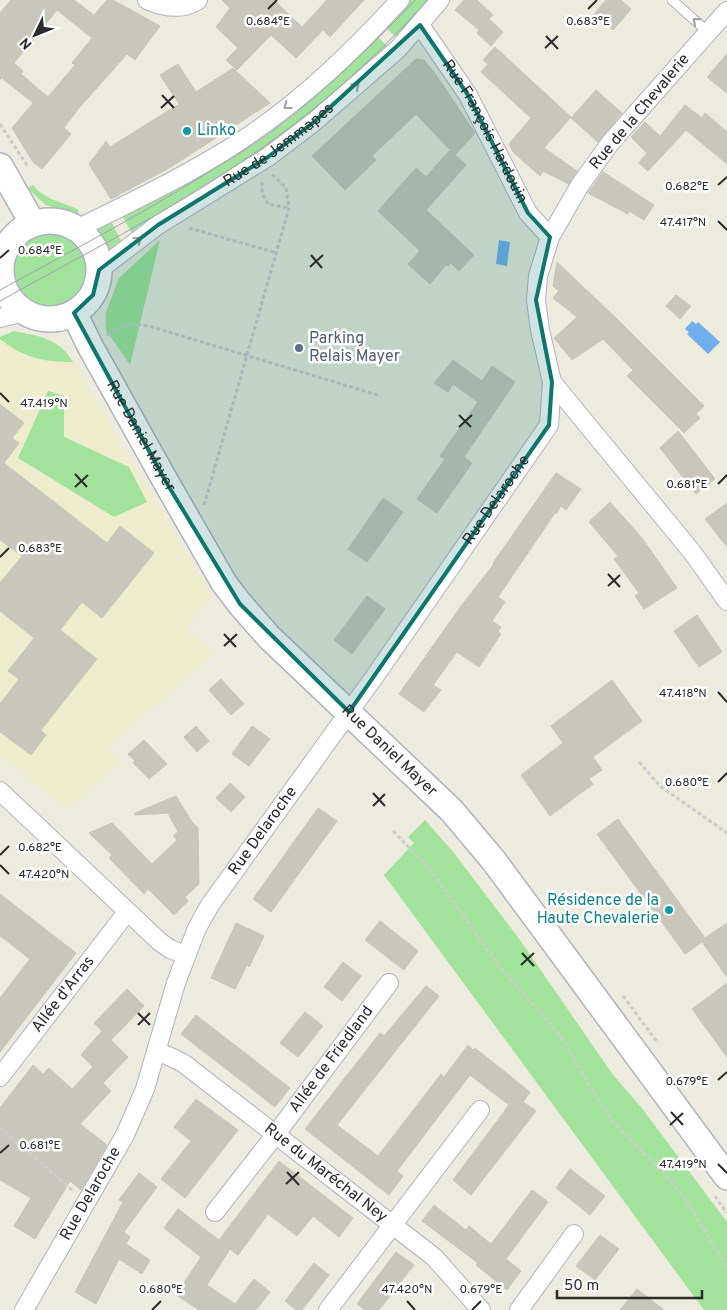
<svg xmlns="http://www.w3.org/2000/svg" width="727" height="1310" font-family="Overpass,sans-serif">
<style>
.education{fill:#eeeccd}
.green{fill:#a1e39a}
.water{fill:#71aeee}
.building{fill:#c9c7bc;stroke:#c8c6b7;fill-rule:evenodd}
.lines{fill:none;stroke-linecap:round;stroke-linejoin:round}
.service-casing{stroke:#b2b1bf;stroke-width:11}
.minor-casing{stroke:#b2b1bf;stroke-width:20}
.secondary-casing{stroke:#b2b1bf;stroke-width:28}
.path{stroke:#ccc;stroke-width:3;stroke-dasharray:4 2.5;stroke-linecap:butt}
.service{stroke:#fff;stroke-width:9}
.minor{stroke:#fff;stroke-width:18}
.secondary{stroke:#fff;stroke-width:25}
.tram{stroke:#a2a0b5;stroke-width:1}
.oneway{stroke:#a0a0a0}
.marked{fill:#0f766e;fill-opacity:0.2;stroke:#0f766e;stroke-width:4;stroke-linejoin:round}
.ticks{fill:none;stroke:#2b2b2b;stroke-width:2}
.culture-dot{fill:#0f9aa8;stroke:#fff;stroke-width:2}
.service-dot{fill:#5c6f8a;stroke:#fff;stroke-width:2}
.labels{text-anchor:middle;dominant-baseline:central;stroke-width:5;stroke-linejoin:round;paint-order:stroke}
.street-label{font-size:16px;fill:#2b2b2b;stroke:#fff}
.culture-label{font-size:16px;fill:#0d838f;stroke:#fff;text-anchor:start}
.service-label{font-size:16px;fill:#4e5e75;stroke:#fff;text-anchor:start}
.ticks-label{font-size:12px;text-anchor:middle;fill:#2b2b2b;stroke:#fff;stroke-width:5;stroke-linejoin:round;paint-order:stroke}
</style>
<rect width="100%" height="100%" fill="#edeade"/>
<path class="education" d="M0,339L25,355L43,361L73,362L212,596L185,630L215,654L108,746L122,762L68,810L0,757Z"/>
<path class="green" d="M408,0H434L400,41L384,26Z
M375,34L390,49L281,141L134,238L121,213L145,204Z
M33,185C46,201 61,201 79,210L76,215L46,205L27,188Z
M109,218L123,244L109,251L95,226Z
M11 268a38 38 0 1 1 76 0a38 38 0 1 1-76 0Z
M160,240L130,365L106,330V312L119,278Z
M14,331C39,336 59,338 73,362C46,363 21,357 0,339V337Z
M48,391L64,396V437L129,467L147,502L114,517L18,458Z
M425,820L454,853L520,940L613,1075L641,1107L727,1222V1310H704L384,875L414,843L408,837Z"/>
<path class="water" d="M499,240L510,242L507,266L496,264Z
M692,321L696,324L698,322L720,342L708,354L687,334L689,332L685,329Z"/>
<path class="building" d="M11,0H74L94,15L107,0H113L160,26L135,60L127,54L79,108L64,128L71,134L42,169L33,162L12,128L33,103L2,78L0,80V13ZM57,10L92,38L72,63L75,65L48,97L21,74L23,71L14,63Z
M222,0H274L302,27L327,0H364L330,37L323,30L296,58L271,35L237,70L226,60L238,48L216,27L230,8Z
M464,0H477L493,15L489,19L503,32L491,46L477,33L479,30L455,10Z
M606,0H621L631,9L613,30L594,14Z
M495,47L571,117L544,148L577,171L569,184L543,171L540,176L513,152L509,144L531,118L481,72L488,64L483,60Z
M727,54V93L707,77Z
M416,59L424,60L434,72L475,133L455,155L466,165L426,210L474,255L459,271L451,263L448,266L446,265L430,284L408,264L420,251L378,211L416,168L426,177L450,150L452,152L416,114L372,156L376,160L345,190L312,156Z
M178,64L196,92L233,68L270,103L171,167L111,199L89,164L106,141L110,147L179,104L160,75Z
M596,90L622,113L598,142L571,118Z
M685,105L702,118L705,113L727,132V164L686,130L648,171L639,163L647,153L631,137L645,122L660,136Z
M603,172L654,205L644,220L629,211L628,214L588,193Z
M557,262L618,320L704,406L696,414L700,418L684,433L627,376L633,370L603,339L572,360L554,338L577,317L553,298L559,291L553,286Z
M676,295L691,306L680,319L666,306Z
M453,360L482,381L492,366L515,382L464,457L472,463L437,513L417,499L445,459L440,456L478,402L453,384L448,392L434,383Z
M0,404L24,423L12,438L19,443L4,463L107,543L120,526L154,553L102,618L82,602L60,630L97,659L41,730L46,735L31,755L0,732V704L19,679L8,671L34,638L0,611V583L22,556L0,540Z
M678,431L715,479L696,494L660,448Z
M556,473L581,489L566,510L561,506L556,514L555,513L498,597L505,602L492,621L501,627L498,632L501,634L479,667L457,652L433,685L441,690L424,712L399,694L461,606L494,564L493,563Z
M383,498L403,512L367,562L348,549Z
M610,502L642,538L677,588L644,609L635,596L639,593L614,559L618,556L589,522Z
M727,503V547L705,519Z
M367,596L385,609L352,654L334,640Z
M697,615L722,652L699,667L674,631Z
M221,679L244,704L231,715L209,690Z
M612,680L642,721L593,757L602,770L589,779L593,784L550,816L521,775L563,743L551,726Z
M196,726L209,741L197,752L184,737Z
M252,726L270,739L249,766L232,754Z
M144,740L167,764L149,779L133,763L135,761L128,754Z
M230,783L245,797L231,812L216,798Z
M176,796L192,822L198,828L199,884L185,897L188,901L174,915L148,889L144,894L109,858L112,855L89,833L112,823L152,864L177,840L173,836L178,832L168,813L135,815V813Z
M318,808L337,821L271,912L253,899Z
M618,819L705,938L727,923V977L702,942L685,954L597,834Z
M0,894L76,953L0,1052V998L30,959L0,936Z
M380,921L418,951L404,970L365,940Z
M236,923L264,936L249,967L247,965L235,989L211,978Z
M343,962L361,976L342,1001L324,987Z
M727,983V1057L692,1009Z
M426,986L439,996L337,1125L378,1156L441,1074L444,1077L468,1045L473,1050L475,1048L530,1092L523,1102L536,1111L471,1195L453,1180L509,1105L470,1075L397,1171L403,1176L389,1195L305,1129L380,1033L384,1036Z
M127,989L144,1006L111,1040L128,1057L103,1083L111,1091L80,1124L107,1145L81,1190L70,1181L35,1239L14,1226L31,1198L0,1180V1108L33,1065L43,1074L49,1068L72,1089L93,1067L81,1055L102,1031L94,1023Z
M305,1012L323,1026L298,1057L280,1043Z
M196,1015L290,1088L275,1107L181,1034Z
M196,1099L238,1130L185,1198L161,1179L191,1141L174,1127Z
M279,1161L353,1218L339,1237L313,1216L297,1236L268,1214L238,1255L230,1249L207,1285L235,1304L254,1279L270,1292L256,1310H199L176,1295L201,1257L164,1228L178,1209L219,1240Z
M570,1169L605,1196L590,1215L556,1188Z
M139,1173L157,1187L124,1232L130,1237L126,1244L150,1260L142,1274L119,1259L96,1304L75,1292L123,1202L119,1200Z
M532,1190L548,1202L506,1259L521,1271L507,1290L476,1265L478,1263L422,1221L434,1205L466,1230L469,1226L491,1244Z
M600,1235L619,1249L595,1280L576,1266Z
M396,1252L414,1265L379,1310H365L357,1304Z
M314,1263L329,1275L302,1310H296L285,1301Z
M637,1289L664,1310H620Z"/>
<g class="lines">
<defs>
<path id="service" d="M672,0L709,33"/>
<g id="minor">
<path d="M147,0C163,7 182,11 198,0"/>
<path d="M727,11L611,142L580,185L550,237L538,276L536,300L540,330L552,382L692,552L727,601"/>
<path id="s1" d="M420,25L468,95L528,213L550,237"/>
<path d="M77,229C133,201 188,175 241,141C301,102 352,52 400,0"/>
<path d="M0,263L1,261"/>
<path id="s2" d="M99,270L158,225L268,157L314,122L398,49L440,0"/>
<path d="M0,318L24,312"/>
<path d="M0,791L160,942L170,949L186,955"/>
<path id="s3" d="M158,1051L183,1063L434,1257L481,1310"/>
<path id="s4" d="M0,1077L127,912"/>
<path id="s5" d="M215,1212L276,1134L389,983"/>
<path id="s6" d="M24,1310L125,1135L145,1089L176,983L197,928L210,905L375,676L549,425L552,382"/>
<path d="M328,1310L480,1110"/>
<path d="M519,1310L574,1234"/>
</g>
<g id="secondary">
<path d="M0,166L33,224"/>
<circle cx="50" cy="270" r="49"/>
<path id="s7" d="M74,313L90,346L166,482L224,583L240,604L269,637L452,811L494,861L727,1177"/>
</g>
</defs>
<use href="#service" class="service-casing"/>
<use href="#minor" class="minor-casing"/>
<use href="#secondary" class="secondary-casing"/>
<path class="path" d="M0,124L28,167
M262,182V193L268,204L289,208
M189,228L277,253
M107,335C121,325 132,323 149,326L381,396
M204,505L289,208L286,188L272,174
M639,762L660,786L727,833
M393,831L429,868L497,963L558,1033L611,1120L674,1184L688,1203L727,1268
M623,996L658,1043
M0,1128L72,1190
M715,1196L727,1213"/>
<use href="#service" class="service"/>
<use href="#minor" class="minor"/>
<use href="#secondary" class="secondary"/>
<path class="tram" d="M0,290C79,247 159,205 234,156C301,113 361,58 415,0
M0,301C80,256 163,215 240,163C309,117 372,62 428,0"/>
</g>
<defs><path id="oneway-chevron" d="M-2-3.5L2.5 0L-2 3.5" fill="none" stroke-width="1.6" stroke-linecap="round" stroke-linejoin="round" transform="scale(1.25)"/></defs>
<g class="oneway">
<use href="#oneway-chevron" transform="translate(696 21) rotate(-139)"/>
<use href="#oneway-chevron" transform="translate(356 86) rotate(-41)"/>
<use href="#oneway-chevron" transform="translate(287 106) rotate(143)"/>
<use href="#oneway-chevron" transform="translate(138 240) rotate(-38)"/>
</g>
<path class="marked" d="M420,25L468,95L528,213L550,237L536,300L552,382L549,425L349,712L240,604L166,482L74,313L93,295L99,270L158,225L268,157L314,122Z"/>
<path class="ticks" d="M268,9L277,0M588,9L597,0M546,36L558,49M545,48L558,36M162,95L174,108M161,108L174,96M718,185L727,177M718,221L727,230M311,255L322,268M0,258L9,250M310,267L323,255M0,393L9,402M459,415L471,427M459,427L472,415M75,474L87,487M718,484L727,475M75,487L88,475M0,557L9,548M608,574L620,587M608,586L620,575M224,634L236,647M224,646L237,634M718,692L727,702M718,782L727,773M373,793L385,806M373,806L385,794M0,855L9,846M0,865L9,874M522,953L534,966M521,965L534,953M138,1013L150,1025M138,1025L150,1013M718,1080L727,1072M671,1112L683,1125M670,1125L683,1113M0,1153L9,1145M718,1164L727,1173M287,1172L299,1185M286,1184L299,1172M407,1301L415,1310M152,1310L161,1301M472,1310L481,1301"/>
<g class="culture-dot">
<circle cx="187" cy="131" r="5"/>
<circle cx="669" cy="910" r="5"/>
</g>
<circle class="service-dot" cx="299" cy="348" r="5"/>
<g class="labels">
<g class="street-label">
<text transform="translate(640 112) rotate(-50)">Rue de la Chevalerie</text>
<text stroke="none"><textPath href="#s1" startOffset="125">Rue François Hardouin</textPath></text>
<text stroke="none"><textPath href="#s2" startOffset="219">Rue de Jemmapes</textPath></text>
<text stroke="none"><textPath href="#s7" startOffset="140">Rue Daniel Mayer</textPath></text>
<text stroke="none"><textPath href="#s6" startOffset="944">Rue Delaroche</textPath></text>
<text stroke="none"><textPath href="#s7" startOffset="545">Rue Daniel Mayer</textPath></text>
<text stroke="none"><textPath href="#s6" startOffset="539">Rue Delaroche</textPath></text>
<text stroke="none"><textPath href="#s4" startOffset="104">Allée d'Arras</textPath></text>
<text stroke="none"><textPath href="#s5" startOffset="192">Allée de Friedland</textPath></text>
<text stroke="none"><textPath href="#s3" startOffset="208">Rue du Maréchal Ney</textPath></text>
<text stroke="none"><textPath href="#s6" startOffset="134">Rue Delaroche</textPath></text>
</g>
<g class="culture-label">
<text x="197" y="131">Linko</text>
<text x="659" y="901" text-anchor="end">Résidence de la<tspan x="659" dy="18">Haute Chevalerie</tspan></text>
</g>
<g class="service-label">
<text x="309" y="339">Parking<tspan x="309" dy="18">Relais Mayer</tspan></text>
</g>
</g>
<g class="ticks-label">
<text x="268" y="25">0.684°E</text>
<text x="588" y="25">0.683°E</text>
<text x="687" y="190">0.682°E</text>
<text x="683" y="226">47.417°N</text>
<text x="40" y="254">0.684°E</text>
<text x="44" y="407">47.419°N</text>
<text x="687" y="488">0.681°E</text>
<text x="40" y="552">0.683°E</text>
<text x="683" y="697">47.418°N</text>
<text x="687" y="786">0.680°E</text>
<text x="40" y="851">0.682°E</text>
<text x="44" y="878">47.420°N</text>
<text x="687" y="1085">0.679°E</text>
<text x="40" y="1149">0.681°E</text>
<text x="683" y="1168">47.419°N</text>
<text x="407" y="1293">47.420°N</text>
<text x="161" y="1293">0.680°E</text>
<text x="481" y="1293">0.679°E</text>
</g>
<g transform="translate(35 35) rotate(227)" stroke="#ffffff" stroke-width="4" paint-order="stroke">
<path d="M0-4L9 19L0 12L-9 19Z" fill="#2b2b2b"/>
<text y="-8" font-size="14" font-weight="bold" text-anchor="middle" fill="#2b2b2b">N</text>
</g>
<path d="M557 1290v8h145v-8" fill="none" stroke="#2b2b2b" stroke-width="2.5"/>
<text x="564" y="1290" font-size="15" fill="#2b2b2b" stroke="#ffffff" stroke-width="4" paint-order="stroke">50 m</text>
</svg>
